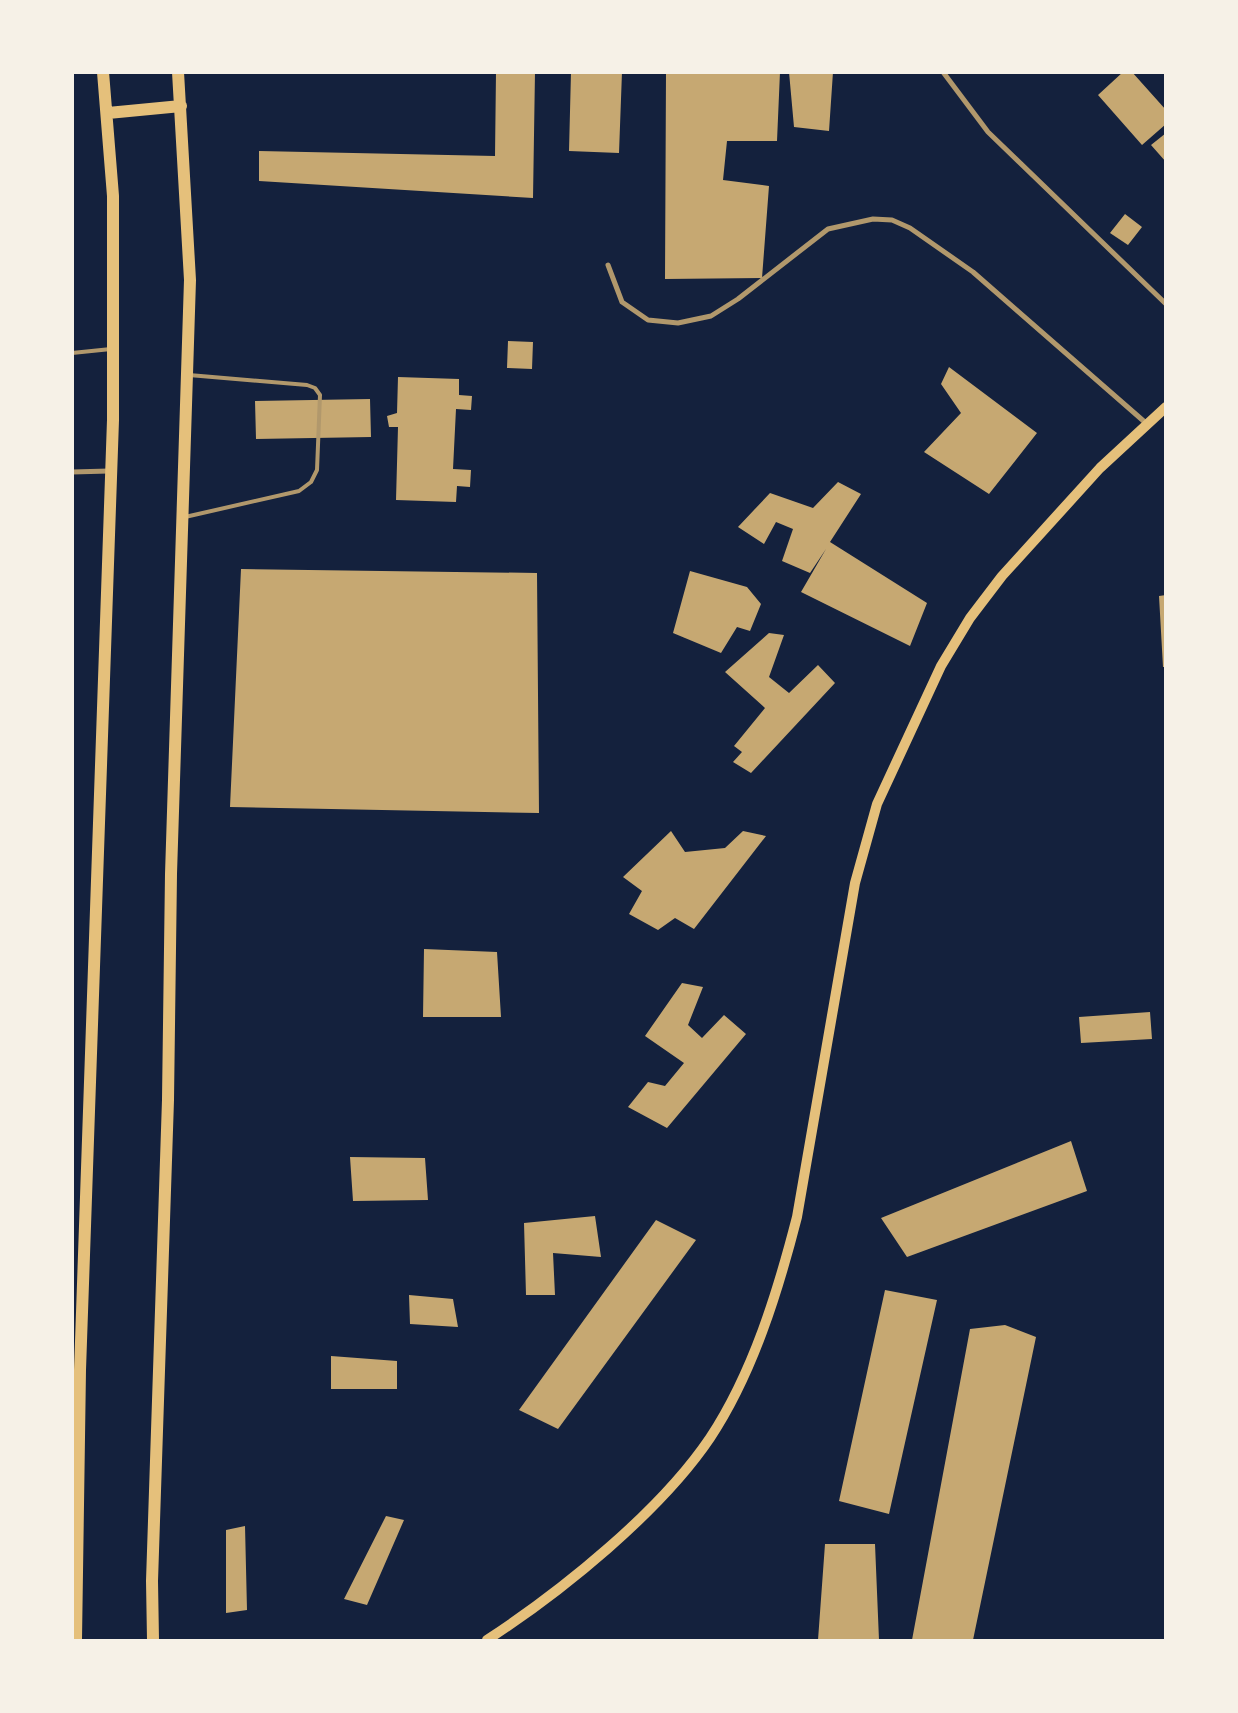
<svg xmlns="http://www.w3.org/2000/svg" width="1238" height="1713" font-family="'Noto Sans',sans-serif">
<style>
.building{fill:#c6a872}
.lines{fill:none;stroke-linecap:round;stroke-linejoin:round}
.service{stroke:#b1986c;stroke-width:4}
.minor{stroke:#b1986c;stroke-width:5}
.secondary{stroke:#e5c07b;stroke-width:10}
.primary{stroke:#e5c07b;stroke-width:12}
</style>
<rect width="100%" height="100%" fill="#14213d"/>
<path class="building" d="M496,72H535L533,198L259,181V151L495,156Z
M571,72H622L619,153L569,151Z
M666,72H780L777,141H727L723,180L769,186L762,278L665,279Z
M789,72H833L829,131L794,127Z
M1123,72H1132L1166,110V124L1142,145L1098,95Z
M1166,133V162L1151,145Z
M1125,214L1142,227L1128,245L1110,233Z
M508,341L533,342L532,369L507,368Z
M949,367L1037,433L989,494L924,452L961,413L941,384Z
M398,377L459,379V395L472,396L471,410L456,409L453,469L471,470L470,487L457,486L456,502L396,500L398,427H389L387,416L397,413Z
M370,399L371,437L256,439L255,401Z
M838,482L861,494L830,542L927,603L910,646L801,592L826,549L810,573L782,561L793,529L776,522L764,544L738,527L770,493L813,508Z
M241,569L537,573L539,813L230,807Z
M690,571L747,587L761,604L750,631L737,627L721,653L673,633Z
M1166,595V667H1163L1159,596Z
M769,633L784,635L769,677L789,693L818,665L835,683L751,773L733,762L742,752L734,746L765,708L725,672Z
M671,831L685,852L725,848L743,831L766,836L694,929L675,918L658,930L629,914L642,891L623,877Z
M424,949L497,952L501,1017H423Z
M682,983L703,987L688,1025L702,1038L724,1015L746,1034L667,1128L628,1107L648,1082L665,1086L684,1063L645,1036Z
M1150,1012L1152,1039L1081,1043L1079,1017Z
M1071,1141L1087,1191L907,1257L881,1218Z
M350,1157L425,1158L428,1200L353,1201Z
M595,1216L601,1257L553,1253L555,1295H526L524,1223Z
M656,1220L696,1240L558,1429L519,1410Z
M885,1290L937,1300L889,1514L839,1501Z
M409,1295L453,1299L458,1327L410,1324Z
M1005,1325L1036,1337L973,1640H912L970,1329Z
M331,1356L397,1361V1389H331Z
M386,1516L404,1520L367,1605L344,1599Z
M245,1526L247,1610L226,1613V1530Z
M825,1544H875L879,1640H818Z"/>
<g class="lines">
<path class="service" d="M72,353L111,349
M185,517L299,491L311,482L317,470L320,395L315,388L307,385L189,375"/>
<path class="minor" d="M943,72L988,132L1166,304
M608,265L622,302L648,320L678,323L711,316L738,299L828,229L873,219L892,220L910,228L973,272L1147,424
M72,472L109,471"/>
<path class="secondary" d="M487,1640C562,1591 660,1512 710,1438C753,1373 778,1291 797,1217L855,883L877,804L941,666L970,618L1002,576L1100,468L1166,407"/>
<path class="primary" d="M108,113L181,106
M76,1640L80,1370L113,420V196L103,72
M153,1640L152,1581L168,1100L171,874L190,280L178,72"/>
</g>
<rect width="1238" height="1713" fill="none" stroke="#f6f1e7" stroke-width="148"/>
</svg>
